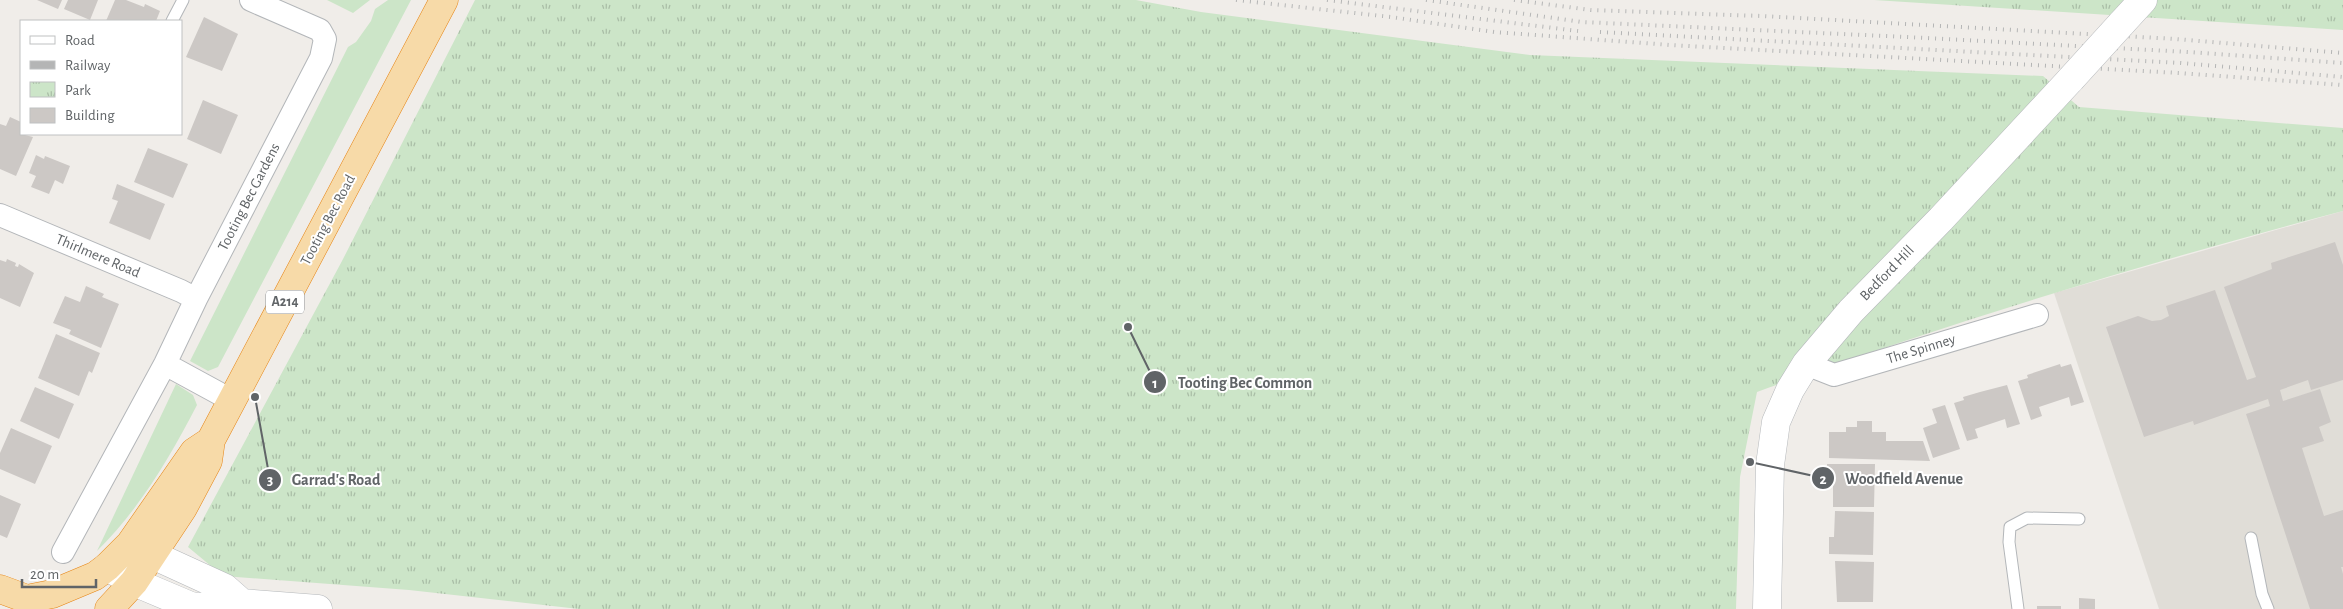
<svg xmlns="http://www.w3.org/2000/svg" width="2343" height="609" font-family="'Alegreya Sans',sans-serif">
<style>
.education{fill:#e0ddd7}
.grass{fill:#cce5c8}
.park{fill:url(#park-tufts)}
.building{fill:#ccc8c5}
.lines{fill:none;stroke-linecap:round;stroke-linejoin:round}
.service-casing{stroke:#b3b6b9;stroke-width:13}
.minor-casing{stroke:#b3b6b9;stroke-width:24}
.secondary-casing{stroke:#b5b8bb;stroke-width:29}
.trunk-casing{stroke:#e68413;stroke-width:29}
.service{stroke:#fff;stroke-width:11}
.minor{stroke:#fff;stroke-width:22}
.secondary{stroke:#fff;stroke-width:28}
.trunk{stroke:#f7daa8;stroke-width:28}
.rail{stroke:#b4b5b5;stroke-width:4;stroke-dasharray:1 6;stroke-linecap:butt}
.secondary-bridge-casing{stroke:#b5b8bb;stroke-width:29;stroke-linecap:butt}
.secondary-bridge{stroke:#fff;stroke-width:28}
.labels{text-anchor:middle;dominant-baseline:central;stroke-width:4;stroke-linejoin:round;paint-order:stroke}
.shield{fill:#fff;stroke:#909295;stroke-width:1}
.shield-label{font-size:14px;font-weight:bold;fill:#606467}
.street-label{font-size:15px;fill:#606467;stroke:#fff}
.leader{fill:none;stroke:#606467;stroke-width:2}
.callout-dot{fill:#606467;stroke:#fff;stroke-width:2}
.mark-label{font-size:15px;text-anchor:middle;font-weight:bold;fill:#fff}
.callout-label{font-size:16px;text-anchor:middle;font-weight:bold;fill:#606467;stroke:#fff;stroke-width:4;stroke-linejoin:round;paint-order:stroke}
</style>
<defs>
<pattern id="park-tufts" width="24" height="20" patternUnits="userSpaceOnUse" patternTransform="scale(1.25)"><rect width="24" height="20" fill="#cce5c8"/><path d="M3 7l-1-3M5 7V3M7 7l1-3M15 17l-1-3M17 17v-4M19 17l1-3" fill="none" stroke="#a9bda6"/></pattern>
</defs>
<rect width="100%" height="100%" fill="#f0ede9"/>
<path class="education" d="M2343,211V609H2159L2054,293Z"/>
<path class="grass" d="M327,0H370L353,13Z
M388,0H411L218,367L208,371L190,361L348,47L356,42L371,21L375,9Z
M176,384L193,395L197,405C170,457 139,510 97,551Z"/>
<path class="park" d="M475,0H1136L1201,12L1530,55L2043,76L2079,107L2343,128V211C2145,263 1949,323 1757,392L1740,477L1736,609H579L409,590L223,576L188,547L342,261Z
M1874,0H2343V30Z"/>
<path class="building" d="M37,0H62L58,9Z
M68,0H98L90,20L64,9Z
M115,0H126L144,7L145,4L160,11L156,21H106Z
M204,17L238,34L222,71L186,57Z
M203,100L238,115L221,154L187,139Z
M10,117L21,122V134L33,137L16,176L0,169V124L6,126Z
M148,148L188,164L173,198L134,182Z
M36,155L44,159L45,156L70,166L63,184L55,180L49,194L31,187L36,176L29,173Z
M117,184L165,204L150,240L109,223L118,201L112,199Z
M2335,242L2343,265V380L2311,390L2308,380L2280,390L2283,401L2320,389L2331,422L2319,427L2324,441L2302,448L2324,516L2343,510V567H2341L2343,574V609H2310L2246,414L2270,406L2268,399L2194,425L2193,421L2144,437L2106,327L2138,316L2152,321L2161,320L2169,316L2166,306L2215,290L2247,380L2256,377L2224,287L2272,269L2271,263Z
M7,259L16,263L15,266L18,267L19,264L34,273L20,307L0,298V260L6,262Z
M86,286L104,294L102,297L119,304L101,348L69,334L71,330L53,323L65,296L80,302Z
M56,334L100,353L92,373L89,371L79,396L38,378Z
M2060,364L2061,367L2071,364L2084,402L2071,406L2069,397L2039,407L2042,416L2031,420L2018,381L2028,378L2027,375Z
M2007,385L2020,424L2007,428L2005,419L1975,429L1978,438L1967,441L1954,403L1964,400L1963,397L1980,392Z
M35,387L74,404L59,439L20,421Z
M1945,405L1960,449L1933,458L1923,428L1937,423L1932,409Z
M1857,421H1872V432H1886V441H1923L1930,461L1829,458V432H1846V427H1857Z
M11,428L52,446L35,484L0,469V453Z
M1827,464H1875L1874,507H1833V485H1827Z
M0,495L21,504L7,538L0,535Z
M1835,511L1874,512L1873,555L1829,554V537H1834Z
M1835,561L1874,562L1873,602H1837Z
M2079,598L2095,599V609H2079Z
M2037,606H2061V609H2037Z"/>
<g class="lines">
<defs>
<path id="service" d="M172,21L183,0
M2251,538L2262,594L2268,609
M2018,609L2009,542L2010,527L2027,518L2079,519"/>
<path id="minor" d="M0,215L181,291L196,299
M165,364L233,401
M1806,364L1834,375L2037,315
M63,552L165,364L196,299L321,58L325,39L320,30L251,0"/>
<path id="secondary" d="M2121,24L2143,0
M131,545L225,588L242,603
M107,567L134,582L193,607L222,606L242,603L318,609
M1767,609L1770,465L1776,422L1790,390L1806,364L1851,311L1941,219L2071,79"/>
<path id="trunk" d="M0,589L27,599L52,594L95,576L107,567L130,544L194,452L206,444
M109,609L134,582L183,508L208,461L211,440L444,0"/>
</defs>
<use href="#service" class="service-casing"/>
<use href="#minor" class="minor-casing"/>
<use href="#secondary" class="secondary-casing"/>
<use href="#trunk" class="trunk-casing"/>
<use href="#service" class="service"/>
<use href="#minor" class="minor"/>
<use href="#secondary" class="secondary"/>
<use href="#trunk" class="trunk"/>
<path class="rail" d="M1236,0L1391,17L1494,32L1670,45L2179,73L2343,85
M1327,0L1578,31
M1426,0L1582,22L1907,37L2189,52L2343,63
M1514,0L1591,10L1762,16L2176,39L2343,53
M1600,32L2181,63L2343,77"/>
<defs>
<path id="secondary-bridge" d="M2071,79L2121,24"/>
</defs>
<use href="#secondary-bridge" class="secondary-bridge-casing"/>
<use href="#secondary-bridge" class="secondary-bridge"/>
</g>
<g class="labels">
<rect class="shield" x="266" y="290.5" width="38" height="23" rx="4"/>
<g class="shield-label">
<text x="285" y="302">A214</text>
</g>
<g class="street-label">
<text transform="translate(249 197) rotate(-63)">Tooting Bec Gardens</text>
<text transform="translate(328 220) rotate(-62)">Tooting Bec Road</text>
<text transform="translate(98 256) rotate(23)">Thirlmere Road</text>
<text transform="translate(1887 273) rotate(-46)">Bedford Hill</text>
<text transform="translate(1921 349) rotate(-17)">The Spinney</text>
</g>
</g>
<path class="leader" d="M1128 327L1155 382M1750 462L1823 478M255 397L270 480"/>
<g class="callout-dot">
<circle cx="1128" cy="327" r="5"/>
<circle cx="1750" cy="462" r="5"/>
<circle cx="255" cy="397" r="5"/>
<circle cx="1155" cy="382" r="12"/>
<circle cx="1823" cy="478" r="12"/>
<circle cx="270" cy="480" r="12"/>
</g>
<g class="mark-label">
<text x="1155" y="388">1</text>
<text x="1823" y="484">2</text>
<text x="270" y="485">3</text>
</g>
<g class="callout-label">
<text x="1245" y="388">Tooting Bec Common</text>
<text x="1904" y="484">Woodfield Avenue</text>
<text x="336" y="485">Garrad's Road</text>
</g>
<rect x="20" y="20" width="162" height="115" fill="#ffffff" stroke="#bfc1c2"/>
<rect x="30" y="36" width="25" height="8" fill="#ffffff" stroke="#bfc1c2"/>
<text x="65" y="45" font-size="15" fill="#606467">Road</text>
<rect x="30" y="61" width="25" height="8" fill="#b4b5b5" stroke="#bfc1c2"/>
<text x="65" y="70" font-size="15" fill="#606467">Railway</text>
<rect x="30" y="82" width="25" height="15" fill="url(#park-tufts)" stroke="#bfc1c2"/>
<text x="65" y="95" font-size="15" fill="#606467">Park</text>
<rect x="30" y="108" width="25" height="15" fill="#ccc8c5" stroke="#bfc1c2"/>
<text x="65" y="120" font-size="15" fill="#606467">Building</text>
<path d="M22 579v8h74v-8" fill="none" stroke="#606467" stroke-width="2.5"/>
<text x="30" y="579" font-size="15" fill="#606467" stroke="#ffffff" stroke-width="4" paint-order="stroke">20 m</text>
</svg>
